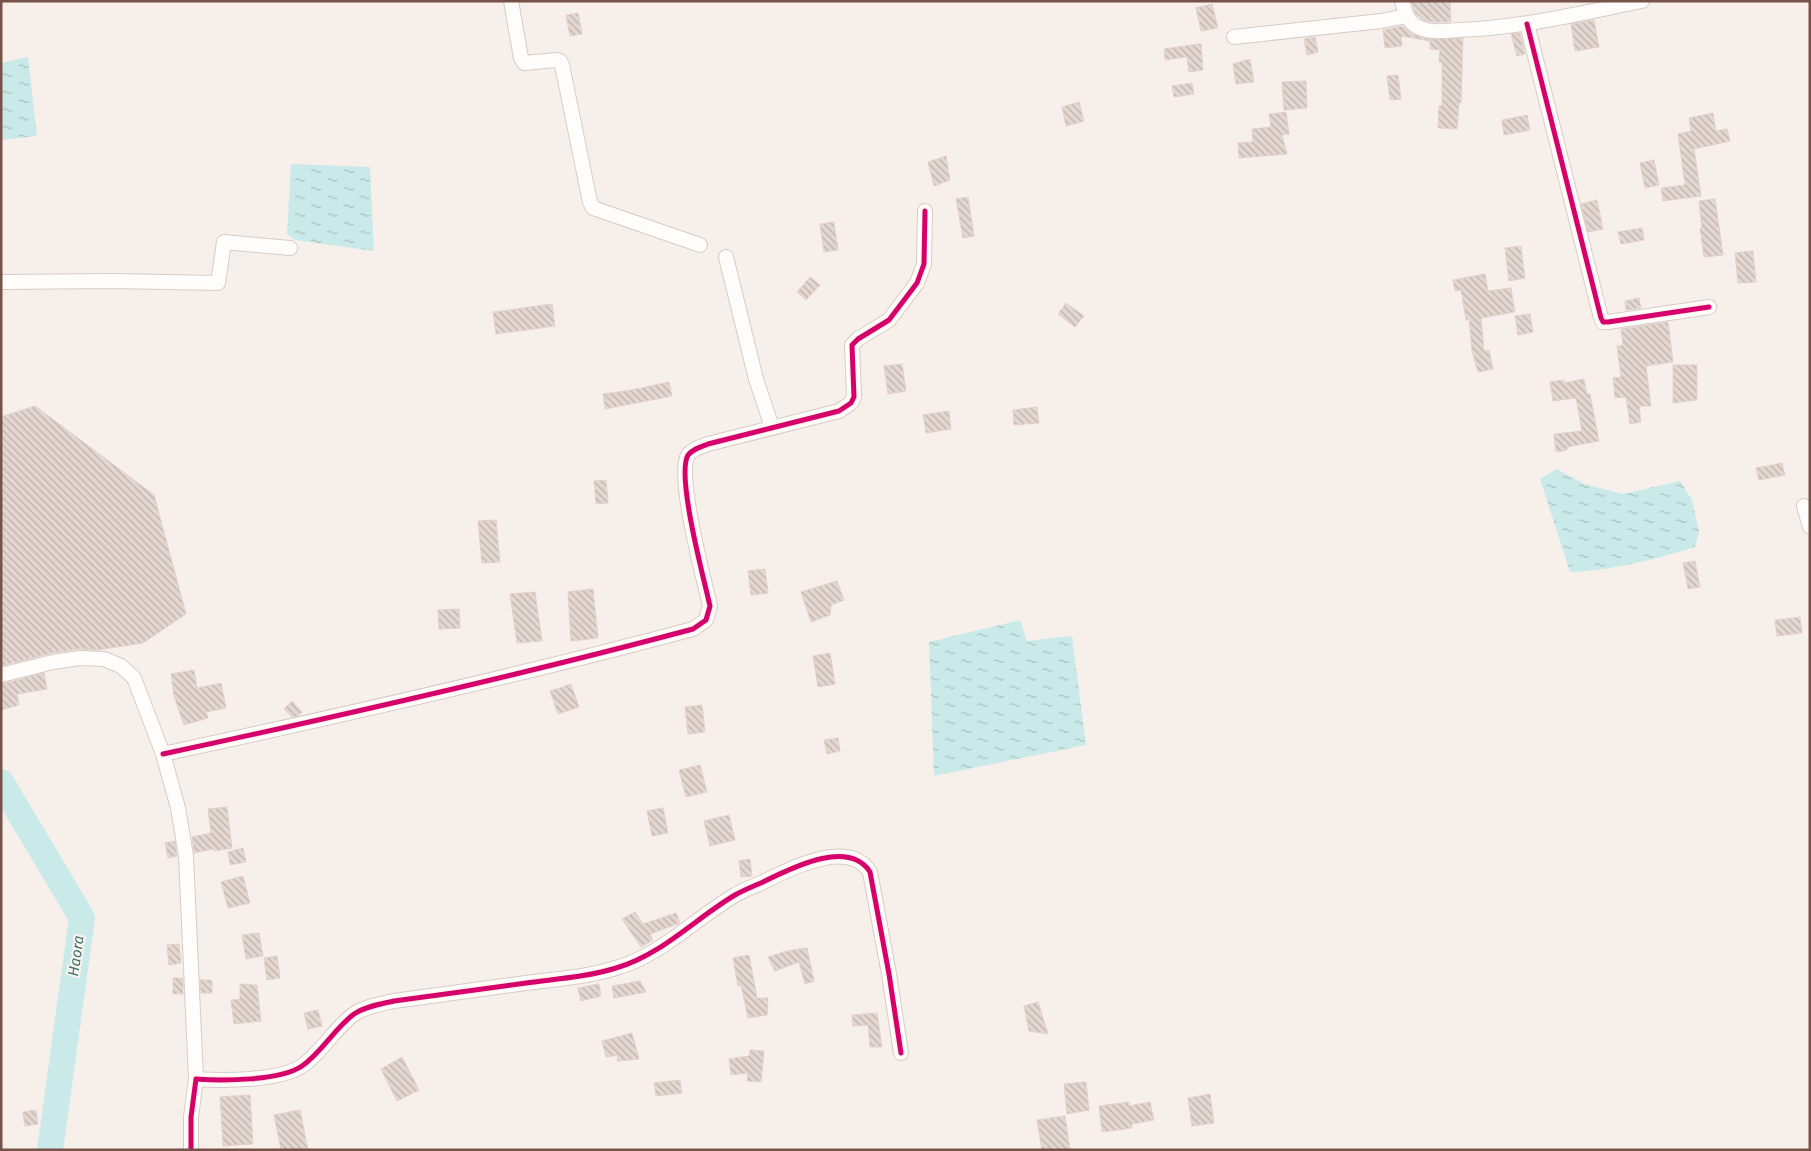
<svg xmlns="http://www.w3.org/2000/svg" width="1811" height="1151" font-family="'Fira Sans',sans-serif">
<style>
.water{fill:url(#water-ripples)}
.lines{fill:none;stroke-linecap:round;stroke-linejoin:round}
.river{stroke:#caeae9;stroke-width:26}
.building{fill:url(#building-back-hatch);stroke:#e1d2cc}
.street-casing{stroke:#d6ccc6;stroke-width:16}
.street{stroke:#fefdfc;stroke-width:14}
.cycleway-casing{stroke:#fff4eb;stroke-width:8}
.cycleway{stroke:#d6006c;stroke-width:5}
.labels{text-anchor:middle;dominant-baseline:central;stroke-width:4;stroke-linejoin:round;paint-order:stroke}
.water-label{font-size:15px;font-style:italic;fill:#387576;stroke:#fff4eb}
</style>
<defs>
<pattern id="water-ripples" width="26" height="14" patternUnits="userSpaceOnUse" patternTransform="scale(1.25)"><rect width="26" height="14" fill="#caeae9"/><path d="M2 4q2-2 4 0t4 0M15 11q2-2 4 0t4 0" fill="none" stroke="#a9c0bf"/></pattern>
<pattern id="building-back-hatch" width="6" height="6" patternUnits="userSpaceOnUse" patternTransform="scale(1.25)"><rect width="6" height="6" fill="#e4d7d1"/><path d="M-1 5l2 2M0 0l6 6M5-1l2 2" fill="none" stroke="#beb1ac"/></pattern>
</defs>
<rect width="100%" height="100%" fill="#f7f0ea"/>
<path class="water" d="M28,57L37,136L1,140V63Z
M291,164L370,167L374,251L295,240L287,234Z
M1557,469L1584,484L1623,494L1680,481L1692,500L1699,531L1695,547C1657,559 1609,571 1570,572L1540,479Z
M1020,620L1027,641L1072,636L1086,745L934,776L929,642Z"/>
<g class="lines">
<path class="river" d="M1,782L82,918L50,1150"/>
</g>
<path class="building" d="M1411,1H1450L1451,22H1435L1423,20L1415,13Z
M1212,4L1218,28L1201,31L1196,8Z
M578,13L582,34L570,36L566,15Z
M1594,20L1599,47L1575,51L1571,24Z
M1403,26L1412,34L1428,39L1463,38L1461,103H1459L1457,129L1438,128L1439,106H1442V62H1439L1440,50L1430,49V41L1401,36L1402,46L1385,48L1383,30Z
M1520,33L1525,54L1517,56L1511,34Z
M1315,37L1318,52L1307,55L1304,39Z
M1199,44H1201L1203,70L1189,72L1187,57L1165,60L1164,49Z
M1250,59L1254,82L1236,84L1233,64Z
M1398,75L1401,99L1390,100L1387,76Z
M1306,81L1307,108L1284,110L1282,82Z
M1192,83L1194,94L1174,97L1172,86Z
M1079,102L1084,121L1066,126L1062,107Z
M1286,112L1289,134L1282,135L1287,154L1239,158L1238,143L1253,142L1252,129L1271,127L1269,114Z
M1713,113L1716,131L1727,129L1730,141L1694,149L1701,196L1663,201L1661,188L1685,185L1678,134L1691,131L1689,118Z
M1527,115L1530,130L1504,135L1502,120Z
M946,156L950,180L934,186L928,162Z
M1654,160L1659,185L1645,188L1640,163Z
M968,197L974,236L963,238L956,199Z
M1715,199L1723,255L1704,257L1700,228H1702L1699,201Z
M1597,200L1603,229L1588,232L1581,204Z
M834,222L838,250L824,252L820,224Z
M1642,228L1644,240L1621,244L1618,232Z
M1521,246L1525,278L1509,281L1505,248Z
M1753,251L1756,282L1738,283L1735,253Z
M1485,274L1488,291L1511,288L1515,312L1481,318L1484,351L1489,350L1493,369L1478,372L1472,351L1469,319L1466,320L1461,290L1455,291L1453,280Z
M810,277L820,285L806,300L797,292Z
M1639,298L1641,308L1626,310L1625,301Z
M1066,303L1084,316L1075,327L1058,314Z
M552,304L555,326L496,334L493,312Z
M1530,314L1533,332L1518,335L1515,316Z
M1668,322L1673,362L1646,366L1651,406H1639L1641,422L1630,424L1626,397L1615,398L1613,378L1621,377L1617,346L1623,345L1621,329Z
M902,364L906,391L888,394L884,366Z
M1673,365H1697V400L1673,403Z
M1584,379L1587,394H1590L1599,441L1567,447V450L1556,452L1554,434L1582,431L1576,398L1553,401L1550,382L1564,380V383Z
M669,382L672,396L605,409L603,394L632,390Z
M35,406L154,495L186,614L143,643L97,650L79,649L52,653L1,666V417Z
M1037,407L1039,423L1014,425L1013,410Z
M949,411L951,429L926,433L923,415Z
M1782,463L1785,475L1759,480L1756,468Z
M606,480L608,503L596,504L594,481Z
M496,520L500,562L482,563L478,521Z
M1695,561L1700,587L1688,589L1683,563Z
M765,569L768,593L751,595L748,571Z
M837,581L844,600L831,605L830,615L811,622L801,592Z
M593,589L598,638L571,641L568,592Z
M535,592L542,641L517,643L510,594Z
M459,609L460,628L439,629L438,610Z
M1800,617L1802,633L1777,636L1775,620Z
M830,653L835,684L818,687L813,656Z
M194,670L197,688L221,683L226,708L206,712L208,718L184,725L174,696L171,674Z
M44,673L47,689L17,694L19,705L1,710V684Z
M571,684L579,707L558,714L550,691Z
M292,701L302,712L298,716L292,717L284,709Z
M702,705L705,732L688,734L685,707Z
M838,738L840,751L827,754L824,740Z
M700,765L707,792L686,797L679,770Z
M227,807L232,848L214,851L213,849L194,853L192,837L211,833L208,809Z
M663,808L668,833L652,836L647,811Z
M729,815L735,840L710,846L704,821Z
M175,841L177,856L168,858L165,843Z
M243,848L246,862L230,865L228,852Z
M750,859L752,876L741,877L739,861Z
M243,876L250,903L228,908L221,882Z
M635,912L643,924L676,913L680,923L650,934L653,940L641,947L622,919Z
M259,933L263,956L246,959L242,935Z
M179,944L181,963L169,965L167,945Z
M807,948L814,981L805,984L799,962L775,971L768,957L787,951Z
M749,955L757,998H768L767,1015L748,1018L741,985L738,986L733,958Z
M277,956L280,978L267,980L264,958Z
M173,978H183V994H173Z
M200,980H212V993H201Z
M640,981L646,992L614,998L612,986Z
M240,984L257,985L261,1021L234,1024L231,1000L240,999Z
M599,984L601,996L581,1001L578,988Z
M1038,1002L1048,1034L1029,1031L1024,1006Z
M318,1010L322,1026L308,1029L304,1013Z
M877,1013L882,1047H870L868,1025L853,1026L852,1015Z
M632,1033L639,1059L617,1061L618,1055L606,1057L602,1041Z
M750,1050L764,1051L761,1082L747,1081L748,1073L731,1075L729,1059L749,1056Z
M402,1057L419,1090L397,1101L381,1069Z
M680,1080L682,1093L656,1096L654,1083Z
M1086,1082L1089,1110L1067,1114L1064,1084Z
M1210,1094L1214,1123L1192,1126L1188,1098Z
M250,1095L253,1144L223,1146L220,1097Z
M1129,1102V1106L1150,1102L1154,1120L1132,1124V1128L1102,1132L1099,1106Z
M36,1110L38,1124L25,1126L23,1112Z
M300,1110L308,1150H281L274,1115Z
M1065,1116L1070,1150H1042L1037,1120Z"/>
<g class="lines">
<defs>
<path id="street" d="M511,1L521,58L524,63L556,60L560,61L562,65L590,202L593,208L700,245
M1402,1C1405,13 1408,23 1420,28C1432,33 1446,31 1458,30C1521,28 1581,13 1642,1
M1527,24L1601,318L1603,322H1608L1709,307
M1234,37L1381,21L1406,16
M726,257L756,379L772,427
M1,282L113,281L218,283L224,242L290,248
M1804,506L1810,527
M1,675L53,662L80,658L104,659L121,666L134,678L163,754L178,808L186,856L196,1079
M163,754C340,716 517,676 693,629L706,620L710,606C704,579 676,476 688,455C693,449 700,447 708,444L839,411L851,403L854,397L852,345L858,339L889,320L917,283L924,264L925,211
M191,1150V1117L196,1079C222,1081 280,1081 302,1066C322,1052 334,1029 354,1014C366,1006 381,1004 394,1001C438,995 482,989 526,983C556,979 587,977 616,968C660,956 696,918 735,895C744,890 754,886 763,882C790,869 848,838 870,872L889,974L901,1053"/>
</defs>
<use href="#street" class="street-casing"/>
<use href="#street" class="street"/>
<defs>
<path id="cycleway" d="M1527,24L1601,318L1603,322H1608L1709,307
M163,754C340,716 517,676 693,629L706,620L710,606C704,579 676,476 688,455C693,449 700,447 708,444L839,411L851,403L854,397L852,345L858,339L889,320L917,283L924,264L925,211
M191,1150V1117L196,1079C222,1081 280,1081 302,1066C322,1052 334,1029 354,1014C366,1006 381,1004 394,1001C438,995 482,989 526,983C556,979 587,977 616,968C660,956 696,918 735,895C744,890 754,886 763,882C790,869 848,838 870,872L889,974L901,1053"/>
</defs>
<use href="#cycleway" class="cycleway-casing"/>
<use href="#cycleway" class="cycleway"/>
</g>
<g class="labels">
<g class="water-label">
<text transform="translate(76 956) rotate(-82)">Haora</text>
</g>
</g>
<rect width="1811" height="1151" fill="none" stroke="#775248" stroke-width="5"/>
</svg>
